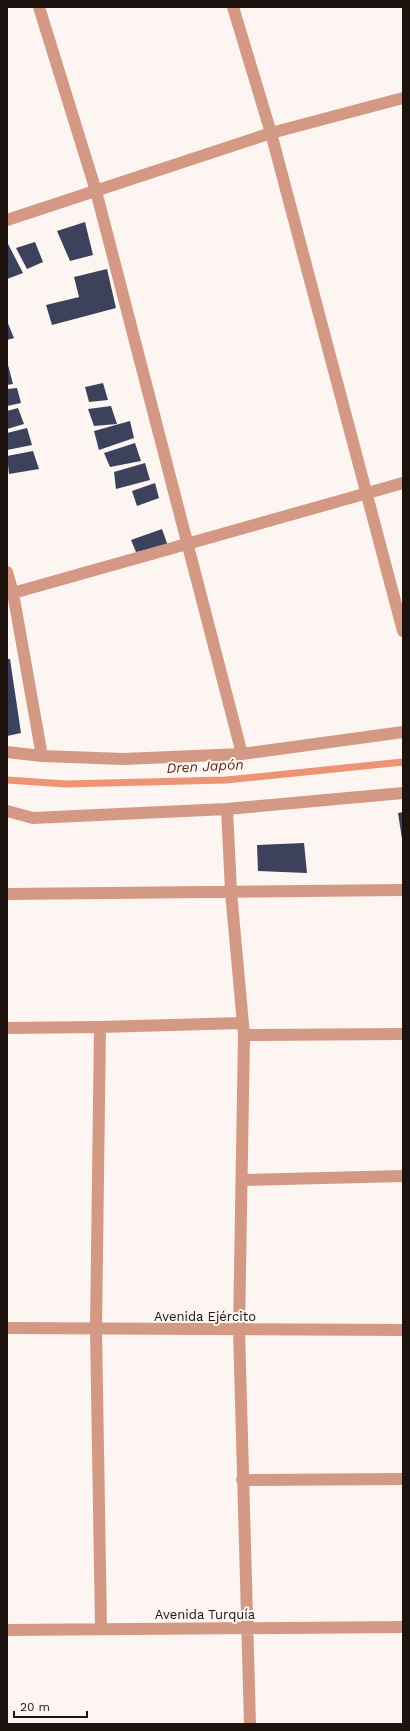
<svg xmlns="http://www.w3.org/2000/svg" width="410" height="1731" font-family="'Work Sans',sans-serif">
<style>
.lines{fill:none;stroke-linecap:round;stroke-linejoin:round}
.stream{stroke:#eb9576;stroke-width:7}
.building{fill:#3c425b}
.street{stroke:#d49984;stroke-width:12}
.labels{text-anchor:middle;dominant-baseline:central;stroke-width:4;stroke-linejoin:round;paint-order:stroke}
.street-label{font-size:13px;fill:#1e120e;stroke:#fcf5f2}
.water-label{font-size:14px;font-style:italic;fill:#59230e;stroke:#fcf5f2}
</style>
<rect width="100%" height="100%" fill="#fcf5f2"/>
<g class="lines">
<path class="stream" d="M7,780L66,784L226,780L403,762"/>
</g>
<path class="building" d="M85,222L93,255L70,261L57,231Z
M7,242L23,273L7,279Z
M35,242L43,262L27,269L16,248Z
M107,269L116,308L52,325L46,305L79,297L74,277Z
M7,321L14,338L7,340Z
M8,365L13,384L7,385V366Z
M103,383L108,400L89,402L85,387Z
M17,388L21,403L7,406V389Z
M111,406L117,424L94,426L88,409Z
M18,408L24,424L7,429V411Z
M130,421L134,438L99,450L94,431Z
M27,428L32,445L7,450V433Z
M135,443L141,461L110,467L104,453Z
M33,451L39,469L9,474L7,456Z
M145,463L150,480L116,489L114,472Z
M155,483L159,498L137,506L132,491Z
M162,529L168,546L136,552L131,540Z
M7,659H10L21,733L7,736Z
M403,812V839H402L398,813Z
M304,843L307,873L258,871L257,845Z"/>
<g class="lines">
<path class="street" d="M39,7L96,191L242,754
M233,7L271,133L403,631
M7,220L271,133L403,98
M7,572L13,593L42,756
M13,593L403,483
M7,752L42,756L123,759L242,754L403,732
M227,809L231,892L244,1035L239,1330L250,1724
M7,811L33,818L227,809L403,793
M7,894L403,890
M100,1027L96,1329L101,1628
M7,1028L100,1027L242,1023
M244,1035L403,1034
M242,1180L403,1176
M7,1328L403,1330
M242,1480L403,1479
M7,1630L403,1627"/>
</g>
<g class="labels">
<g class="street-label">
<text x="205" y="1316">Avenida Ejército</text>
<text x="205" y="1614">Avenida Turquía</text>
</g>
<g class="water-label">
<text transform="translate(205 766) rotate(-3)">Dren Japón</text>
</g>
</g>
<rect width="410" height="1731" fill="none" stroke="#1e120e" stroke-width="16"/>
<path d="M14 1711v6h73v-6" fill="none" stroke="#1e120e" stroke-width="2"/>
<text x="20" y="1711" font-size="12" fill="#1e120e" stroke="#fcf5f2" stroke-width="3" paint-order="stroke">20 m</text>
</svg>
